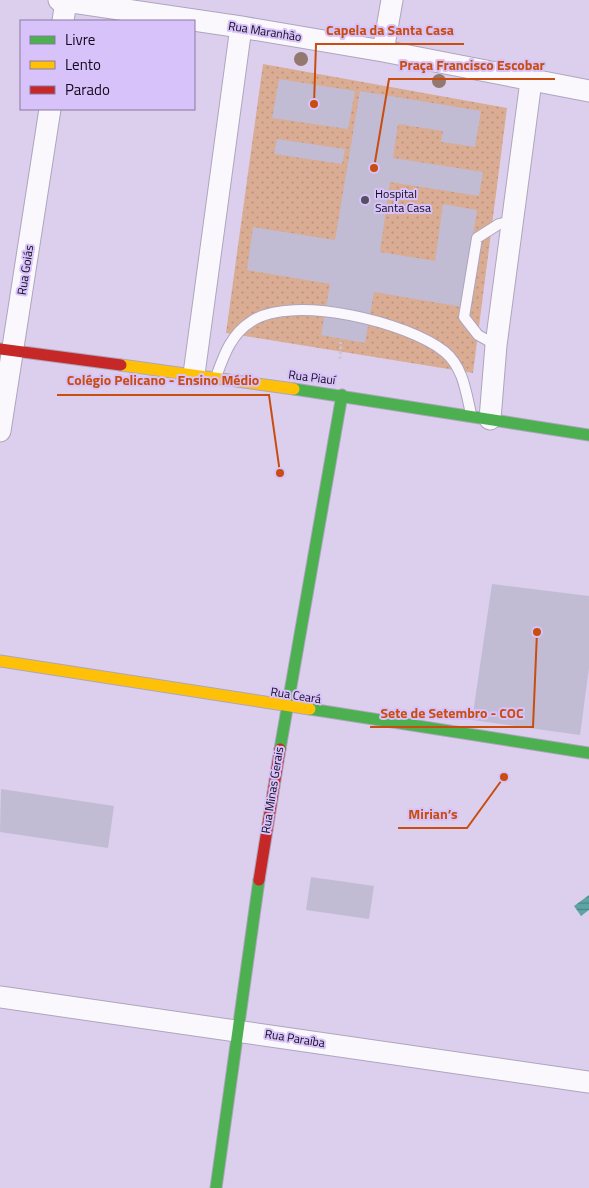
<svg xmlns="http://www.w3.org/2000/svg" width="589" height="1188" font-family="'Titillium Web',sans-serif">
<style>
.grass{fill:url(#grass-dots)}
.water{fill:url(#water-rules)}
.building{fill:#c1bcd3}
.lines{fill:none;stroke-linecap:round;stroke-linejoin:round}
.lane-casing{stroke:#aea5bd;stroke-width:12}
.street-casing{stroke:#aea5bd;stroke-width:23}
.fast-casing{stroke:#aea5bd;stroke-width:13}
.slow-casing{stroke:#aea5bd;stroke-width:13}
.jam-casing{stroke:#aea5bd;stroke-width:13}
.path{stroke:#cac6cf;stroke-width:3;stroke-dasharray:2.5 2.5;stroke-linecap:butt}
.lane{stroke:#faf8fc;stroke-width:10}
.street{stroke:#faf8fc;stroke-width:21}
.fast{stroke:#4caf50;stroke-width:11}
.slow{stroke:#ffc107;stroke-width:11}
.jam{stroke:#c62828;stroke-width:11}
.tree{fill:#92786e}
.poi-dot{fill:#584f66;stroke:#d8c2fa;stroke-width:2}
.labels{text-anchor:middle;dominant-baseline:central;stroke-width:4;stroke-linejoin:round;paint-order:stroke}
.street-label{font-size:12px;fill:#120a1d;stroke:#d8c2fa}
.poi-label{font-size:12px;fill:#120a1d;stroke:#d8c2fa;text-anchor:start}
.leader{fill:none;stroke:#c84d0f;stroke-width:2}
.callout-dot{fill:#c84d0f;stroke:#d8c2fa;stroke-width:2}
.callout-label{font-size:14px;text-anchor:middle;font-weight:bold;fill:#c84d0f;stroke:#d8c2fa;stroke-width:4;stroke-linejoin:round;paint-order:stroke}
</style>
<defs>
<pattern id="grass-dots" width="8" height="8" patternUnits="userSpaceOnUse" patternTransform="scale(1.25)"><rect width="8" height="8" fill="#daac93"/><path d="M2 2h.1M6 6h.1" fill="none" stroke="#ba937e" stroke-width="1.8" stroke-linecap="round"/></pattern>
<pattern id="water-rules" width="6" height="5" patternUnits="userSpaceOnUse" patternTransform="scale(1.25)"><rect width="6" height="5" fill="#5ea4a4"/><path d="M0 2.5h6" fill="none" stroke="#4c8485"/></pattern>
</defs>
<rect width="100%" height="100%" fill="#dbcfed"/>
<path class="grass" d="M263,64L507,108L473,373L226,333Z"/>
<path class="water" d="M589,895V910L581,916L574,906Z"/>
<path class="building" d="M279,79L355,91L348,129L272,118Z
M360,91L481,111L475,147L441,142L443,131L398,124L393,158L483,172L479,196L390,182L380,252L435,261L443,204L477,210L462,307L374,292L365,343L321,335L330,284L247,270L253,227L335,240Z
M277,139L345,149L342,164L274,154Z
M492,584L589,596V668L580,735L472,720Z
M1,789L114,806L108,848L0,832Z
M311,877L374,886L369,919L306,910Z"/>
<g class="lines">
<defs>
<path id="lane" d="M496,345L478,335L464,317L477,238L499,224L512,221
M216,377C224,355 231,334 252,321C293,294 408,322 445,352C463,367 466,392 471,414"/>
<path id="street" d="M59,0L241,27L383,51L589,91
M63,21L66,1
M383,51L392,0
M194,374L241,27
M490,419L496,345L531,81
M0,431L50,109
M0,997L589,1082"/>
<path id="fast" d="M294,389L589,435
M310,709L589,753
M280,749L342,395
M216,1188L259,880"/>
<path id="slow" d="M121,365L294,389
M0,661L310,709"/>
<path id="jam" d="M0,349L121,365
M259,880L280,749"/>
</defs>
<use href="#lane" class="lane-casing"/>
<use href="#street" class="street-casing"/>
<use href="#fast" class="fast-casing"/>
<use href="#slow" class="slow-casing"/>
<use href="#jam" class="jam-casing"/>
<path class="path" d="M340,359L341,342"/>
<use href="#lane" class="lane"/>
<use href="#street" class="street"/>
<use href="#fast" class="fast"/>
<use href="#slow" class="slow"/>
<use href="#jam" class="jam"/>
</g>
<g class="tree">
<circle cx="301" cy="59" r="7"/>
<circle cx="439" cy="81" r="7"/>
</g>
<circle class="poi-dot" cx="365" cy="200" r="5"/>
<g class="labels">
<g class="street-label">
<text transform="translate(265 31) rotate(9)">Rua Maranhão</text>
<text transform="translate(25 270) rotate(-81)">Rua Goiás</text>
<text transform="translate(312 377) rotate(7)">Rua Piauí</text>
<text transform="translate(296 695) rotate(9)">Rua Ceará</text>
<text transform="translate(272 790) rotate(-81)">Rua Minas Gerais</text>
<text transform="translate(295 1038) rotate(9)">Rua Paraíba</text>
</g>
<g class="poi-label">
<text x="375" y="193">Hospital<tspan x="375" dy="14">Santa Casa</tspan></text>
</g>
</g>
<path class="leader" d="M314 104L316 44H464M374 168L389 79H555M280 473L269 395H57M537 632L533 727H370M504 777L467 828H398"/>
<g class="callout-dot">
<circle cx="314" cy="104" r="5"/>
<circle cx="374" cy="168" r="5"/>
<circle cx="280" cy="473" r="5"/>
<circle cx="537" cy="632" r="5"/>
<circle cx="504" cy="777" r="5"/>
</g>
<g class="callout-label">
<text x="390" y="35">Capela da Santa Casa</text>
<text x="472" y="70">Praça Francisco Escobar</text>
<text x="163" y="385">Colégio Pelicano - Ensino Médio</text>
<text x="452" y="718">Sete de Setembro - COC</text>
<text x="433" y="819">Mirian’s</text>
</g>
<rect x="20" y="20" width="175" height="90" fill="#d8c2fa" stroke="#8978a2"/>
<rect x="30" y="36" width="25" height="8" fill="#4caf50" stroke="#8978a2"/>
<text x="65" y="45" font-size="15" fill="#120a1d">Livre</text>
<rect x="30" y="61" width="25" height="8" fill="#ffc107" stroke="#8978a2"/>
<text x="65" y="70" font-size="15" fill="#120a1d">Lento</text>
<rect x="30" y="86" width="25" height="8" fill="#c62828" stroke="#8978a2"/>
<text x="65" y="95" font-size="15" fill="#120a1d">Parado</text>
</svg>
